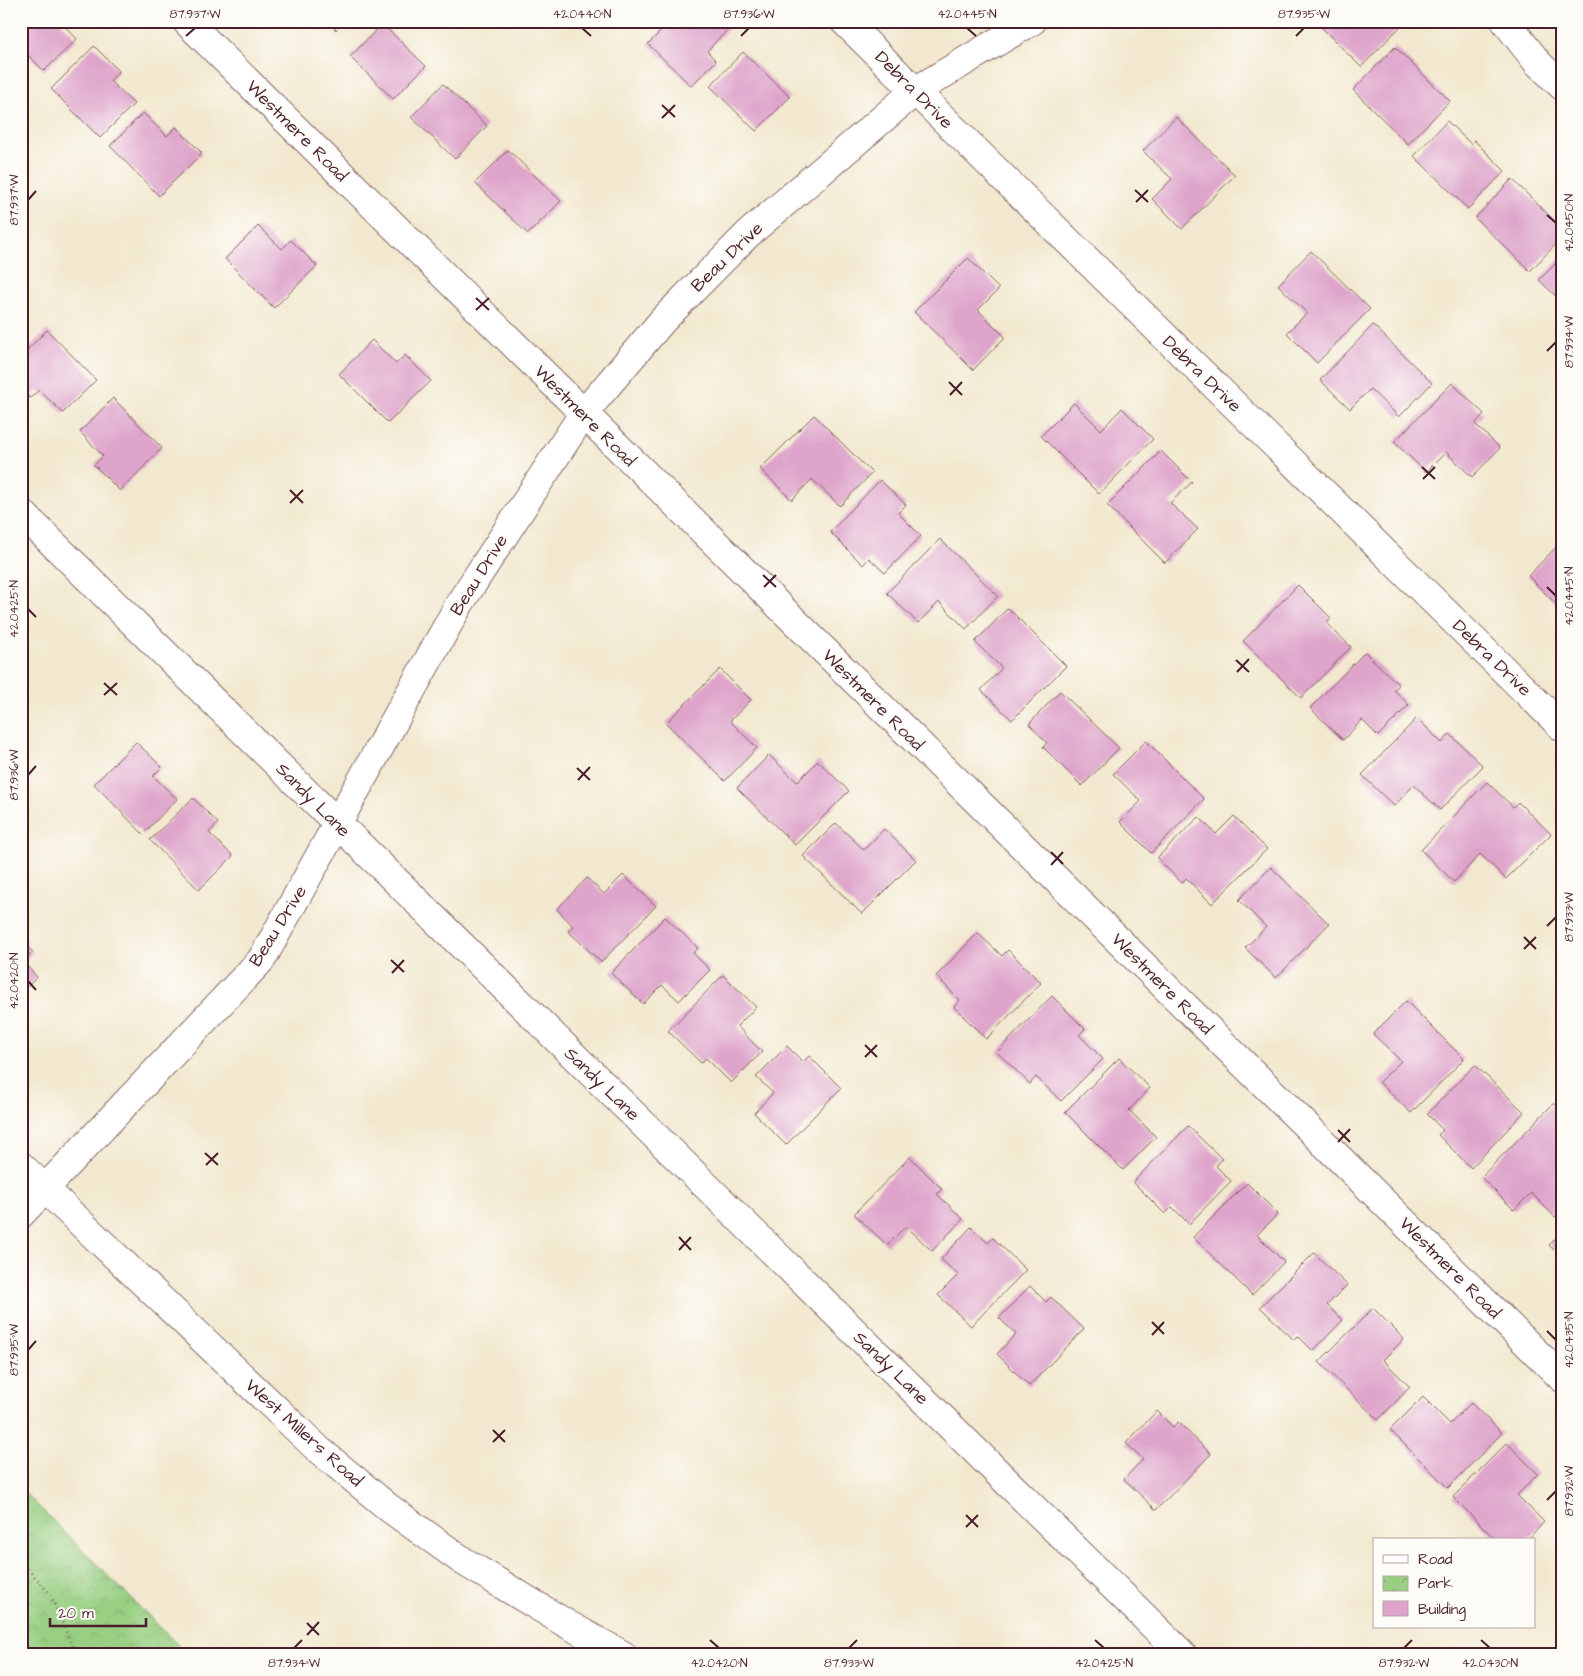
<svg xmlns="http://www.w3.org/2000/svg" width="1583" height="1676" font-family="'Architects Daughter',sans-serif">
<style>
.park{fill:url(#park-crowns);stroke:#717756}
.building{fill:#dea4cb}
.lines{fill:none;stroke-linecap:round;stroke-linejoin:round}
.minor-casing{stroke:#856564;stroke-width:30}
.path{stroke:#856564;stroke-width:3;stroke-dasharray:1 4;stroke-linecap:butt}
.minor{stroke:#fff;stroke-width:28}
.ticks{fill:none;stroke:#4a1f2b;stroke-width:2}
.labels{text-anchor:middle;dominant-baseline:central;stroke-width:4;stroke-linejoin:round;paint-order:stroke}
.street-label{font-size:18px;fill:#4a1f2b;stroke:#fdfcf7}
.neatline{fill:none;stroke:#4a1f2b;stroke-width:2}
.ticks-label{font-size:12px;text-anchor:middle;fill:#4a1f2b}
</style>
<defs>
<pattern id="park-crowns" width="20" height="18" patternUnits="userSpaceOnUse" patternTransform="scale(1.25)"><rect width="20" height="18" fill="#98cf82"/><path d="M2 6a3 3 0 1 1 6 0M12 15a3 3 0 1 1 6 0" fill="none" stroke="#84b170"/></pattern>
</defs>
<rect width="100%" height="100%" fill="#fdfcf7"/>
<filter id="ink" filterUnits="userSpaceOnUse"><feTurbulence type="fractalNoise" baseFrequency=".02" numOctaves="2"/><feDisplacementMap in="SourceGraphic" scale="10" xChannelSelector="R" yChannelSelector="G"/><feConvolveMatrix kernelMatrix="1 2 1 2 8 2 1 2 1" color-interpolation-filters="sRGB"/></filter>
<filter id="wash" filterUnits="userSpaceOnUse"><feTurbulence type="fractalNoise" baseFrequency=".0096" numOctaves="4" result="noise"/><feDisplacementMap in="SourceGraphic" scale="20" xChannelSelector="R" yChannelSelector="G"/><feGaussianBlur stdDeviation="1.12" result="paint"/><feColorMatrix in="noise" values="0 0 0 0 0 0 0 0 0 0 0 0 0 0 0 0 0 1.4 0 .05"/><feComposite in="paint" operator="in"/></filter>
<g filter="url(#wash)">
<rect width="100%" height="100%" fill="#f2e8cf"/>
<path class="park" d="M21,1489L188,1655H21Z"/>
<g id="blocks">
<path class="building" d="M21,21H60L77,39L44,71L21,48Z
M327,21H345L336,30Z
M671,21H726L731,26L707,51L716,61L691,86L648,44Z
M1315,21H1401L1403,24L1361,67Z
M382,24L426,66L393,99L350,57Z
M94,46L119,71L110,81L134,104L100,138L51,89Z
M1395,47L1450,101L1408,144L1353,90Z
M743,52L790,97L756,131L710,86Z
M443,84L487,126L455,159L411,117Z
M143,113L167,136L176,127L202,153L159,196L110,146Z
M1176,117L1235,175L1182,229L1152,199L1172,179L1143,151Z
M1447,121L1471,144L1474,140L1505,171L1468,209L1414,156Z
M508,150L561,201L528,234L475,183Z
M1512,179L1562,228V238L1530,271L1475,218Z
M258,226L282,249L291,240L317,266L274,308L225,259Z
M1311,251L1370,309L1317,363L1287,333L1307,313L1278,285Z
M1562,257V302L1539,280Z
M968,258L999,289L978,310L1005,337L973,370L914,312Z
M1373,325L1432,383L1399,417L1370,389L1350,409L1320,380Z
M47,330L96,380L63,413L39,390L30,398L21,390V356Z
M372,340L396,364L405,355L431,381L388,423L339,374Z
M1452,383L1484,414L1475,424L1500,448L1472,477L1446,452L1426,472L1394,442Z
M113,398L162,448L120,491L94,465L103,456L80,432Z
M1074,403L1101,430L1122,408L1153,439L1099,494L1041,436Z
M814,415L872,473L840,506L812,479L792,500L760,469Z
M1161,451L1192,482L1170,503L1198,529L1165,563L1107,505Z
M880,480L906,505L898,513L921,536L885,573L869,558L863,565L830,532Z
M940,539L998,596L966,629L939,602L918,623L887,593Z
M1562,541V602L1558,606L1528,576Z
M1298,585L1331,618L1326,623L1351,647L1301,698L1243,641Z
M1008,608L1066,666L1012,720L981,690L1002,668L975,642Z
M1365,652L1399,685L1394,690L1409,705L1378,736L1362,720L1343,740L1310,708Z
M720,669L751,700L730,721L757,748L725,781L666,723Z
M1060,691L1119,748L1082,786L1043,747L1047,743L1029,724Z
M1417,718L1442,743L1450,734L1483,766L1440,810L1414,785L1394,806L1362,775Z
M1146,741L1204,799L1151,853L1120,822L1141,801L1113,774Z
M136,742L162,767L153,776L177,799L143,834L94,784Z
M769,755L797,782L818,761L849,791L795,845L737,788Z
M1487,782L1513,807L1518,802L1551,834L1506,879L1480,854L1454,882L1421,850Z
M193,798L218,823L209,833L233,856L199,890L150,840Z
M1234,816L1267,849L1212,904L1186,878L1182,883L1157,858L1199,817L1216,834Z
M836,823L864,850L884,829L916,860L862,914L803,856Z
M1271,867L1329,924L1276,978L1245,948L1266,927L1239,900Z
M623,875L656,906L601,962L568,931L573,926L557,909L587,878L604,894Z
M665,917L698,948L693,953L710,970L679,1001L662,985L643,1004L611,973Z
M978,933L1002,956L1008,950L1041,983L986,1039L954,1007L960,1000L936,976Z
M21,934L28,941L24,944L33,952L23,962L37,977L21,993Z
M723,975L756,1007L737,1026L762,1052L731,1083L706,1058L701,1063L668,1031Z
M1052,996L1085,1029L1079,1035L1103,1059L1061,1101L1036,1077L1030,1084L997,1052Z
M1406,1001L1464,1059L1411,1113L1379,1082L1401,1061L1373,1034Z
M787,1046L803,1062L809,1056L841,1088L786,1145L754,1113L773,1093L756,1077Z
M1119,1058L1150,1088L1129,1110L1156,1137L1123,1170L1065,1112Z
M1475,1065L1524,1112L1471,1168L1438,1135L1443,1130L1427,1114Z
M1554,1103L1562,1111V1210L1555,1217L1531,1193L1514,1210L1481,1177Z
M1188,1126L1222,1159L1216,1166L1231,1181L1189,1224L1172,1207L1165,1214L1133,1182Z
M910,1157L942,1189L937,1194L963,1219L932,1251L906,1226L887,1245L854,1214Z
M1247,1183L1278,1214L1257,1235L1284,1262L1252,1295L1193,1237Z
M971,1227L988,1243L993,1238L1026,1270L971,1326L938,1295L958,1275L941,1259Z
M1562,1232V1258L1549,1245Z
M1314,1253L1347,1285L1327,1305L1343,1320L1313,1351L1298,1336L1294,1340L1260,1307Z
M1030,1286L1046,1302L1051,1297L1084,1329L1029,1386L997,1354L1016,1334L999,1318Z
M1373,1308L1404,1339L1383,1360L1410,1387L1378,1420L1319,1362Z
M1423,1397L1450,1424L1471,1403L1502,1433L1448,1488L1390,1430Z
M1157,1411L1173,1427L1178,1422L1211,1454L1156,1510L1124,1479L1143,1459L1126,1443Z
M1507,1443L1538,1474L1517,1495L1544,1522L1527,1540H1496L1453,1497Z"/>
</g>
</g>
<g filter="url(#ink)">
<use href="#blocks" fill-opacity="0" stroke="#856564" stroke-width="1"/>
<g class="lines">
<defs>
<path id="minor" d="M186,21L1562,1378
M844,21L1562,727
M1505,21L1538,63L1562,86
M21,512L1183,1655
M21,1166L319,1450L389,1508L463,1561L567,1624L623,1655
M21,1214L262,959L460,603L583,414L663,320L748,234L915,91L1032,21"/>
</defs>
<use href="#minor" class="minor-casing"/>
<path class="path" d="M21,1561L50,1594L76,1655"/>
<use href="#minor" class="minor"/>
</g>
</g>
<path class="ticks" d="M582,28L591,36M967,28L976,36M186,36L195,28M741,36L749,28M1296,36L1304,28M662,105L675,117M662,118L675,105M1135,190L1148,202M28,200L36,191M1136,202L1148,190M1547,215L1556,223M476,298L489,310M476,310L489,298M1547,351L1556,342M949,382L962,395M950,395L962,382M1422,467L1435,479M1423,479L1435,467M290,490L303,503M290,503L303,490M763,575L776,587M764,587L776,575M1547,587L1556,596M28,609L36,617M1236,660L1249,672M1237,672L1249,659M104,683L117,695M104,695L117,683M577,768L590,780M28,775L36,766M578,780L590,767M1051,852L1063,864M1051,865L1063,852M1547,926L1556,917M1524,937L1536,949M1524,949L1536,937M391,960L404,972M392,973L404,960M28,981L36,990M865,1045L877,1057M865,1057L877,1045M1338,1130L1350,1142M1338,1142L1350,1129M205,1153L218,1165M206,1165L218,1153M679,1237L691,1250M679,1250L691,1237M1152,1322L1164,1334M1547,1331L1556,1340M1152,1335L1164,1322M28,1350L36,1341M493,1430L505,1442M493,1442L505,1430M1547,1500L1556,1491M966,1515L978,1527M966,1527L978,1515M307,1623L319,1635M307,1635L319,1622M710,1640L719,1648M1095,1640L1104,1648M1481,1640L1490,1648M294,1648L302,1640M849,1648L857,1640M1404,1648L1412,1640"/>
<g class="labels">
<g class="street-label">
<text transform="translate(914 90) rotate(45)">Debra Drive</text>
<text transform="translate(297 131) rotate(45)">Westmere Road</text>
<text transform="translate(727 257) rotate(-44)">Beau Drive</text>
<text transform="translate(1202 374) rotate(44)">Debra Drive</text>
<text transform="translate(585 416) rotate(45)">Westmere Road</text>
<text transform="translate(479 575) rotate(-58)">Beau Drive</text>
<text transform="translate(1492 658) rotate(44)">Debra Drive</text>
<text transform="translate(873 700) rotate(45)">Westmere Road</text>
<text transform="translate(313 800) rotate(45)">Sandy Lane</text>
<text transform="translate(278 926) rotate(-58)">Beau Drive</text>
<text transform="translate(1162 984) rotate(45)">Westmere Road</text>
<text transform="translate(602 1084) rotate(44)">Sandy Lane</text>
<text transform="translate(1450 1268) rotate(45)">Westmere Road</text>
<text transform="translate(891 1368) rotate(44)">Sandy Lane</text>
<text transform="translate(304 1433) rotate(42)">West Millers Road</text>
</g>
</g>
<rect width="1583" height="1676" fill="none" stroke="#fdfcf7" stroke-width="55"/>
<rect x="1373" y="1538" width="162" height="90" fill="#fdfcf7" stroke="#b5a4a5"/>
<rect x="1383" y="1555" width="25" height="8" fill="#ffffff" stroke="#b5a4a5"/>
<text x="1418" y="1564" font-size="15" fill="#4a1f2b">Road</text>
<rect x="1383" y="1576" width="25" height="15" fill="url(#park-crowns)" stroke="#b5a4a5"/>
<text x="1418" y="1588" font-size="15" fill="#4a1f2b">Park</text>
<rect x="1383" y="1601" width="25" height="15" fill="#dea4cb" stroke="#b5a4a5"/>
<text x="1418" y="1614" font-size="15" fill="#4a1f2b">Building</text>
<path d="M50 1618v8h96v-8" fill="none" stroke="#4a1f2b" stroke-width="2.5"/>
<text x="58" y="1618" font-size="15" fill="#4a1f2b" stroke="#fdfcf7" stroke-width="4" paint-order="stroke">20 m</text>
<rect x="28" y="28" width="1528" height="1620" class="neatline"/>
<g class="ticks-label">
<text x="195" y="18">87.937°W</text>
<text x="582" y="18">42.0440°N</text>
<text x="749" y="18">87.936°W</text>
<text x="967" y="18">42.0445°N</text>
<text x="1304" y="18">87.935°W</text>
<text transform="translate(14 200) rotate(-90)" y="4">87.937°W</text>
<text transform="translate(1569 223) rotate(-90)" y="4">42.0450°N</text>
<text transform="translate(1569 342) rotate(-90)" y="4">87.934°W</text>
<text transform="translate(1569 596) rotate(-90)" y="4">42.0445°N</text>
<text transform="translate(14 609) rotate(-90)" y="4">42.0425°N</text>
<text transform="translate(14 775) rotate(-90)" y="4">87.936°W</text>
<text transform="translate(1569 917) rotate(-90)" y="4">87.933°W</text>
<text transform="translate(14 981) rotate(-90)" y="4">42.0420°N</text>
<text transform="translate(1569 1340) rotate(-90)" y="4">42.0435°N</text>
<text transform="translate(14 1350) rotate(-90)" y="4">87.935°W</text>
<text transform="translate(1569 1491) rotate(-90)" y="4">87.932°W</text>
<text x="294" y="1667">87.934°W</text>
<text x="719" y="1667">42.0420°N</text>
<text x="849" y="1667">87.933°W</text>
<text x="1104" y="1667">42.0425°N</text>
<text x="1404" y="1667">87.932°W</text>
<text x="1490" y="1667">42.0430°N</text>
</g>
</svg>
